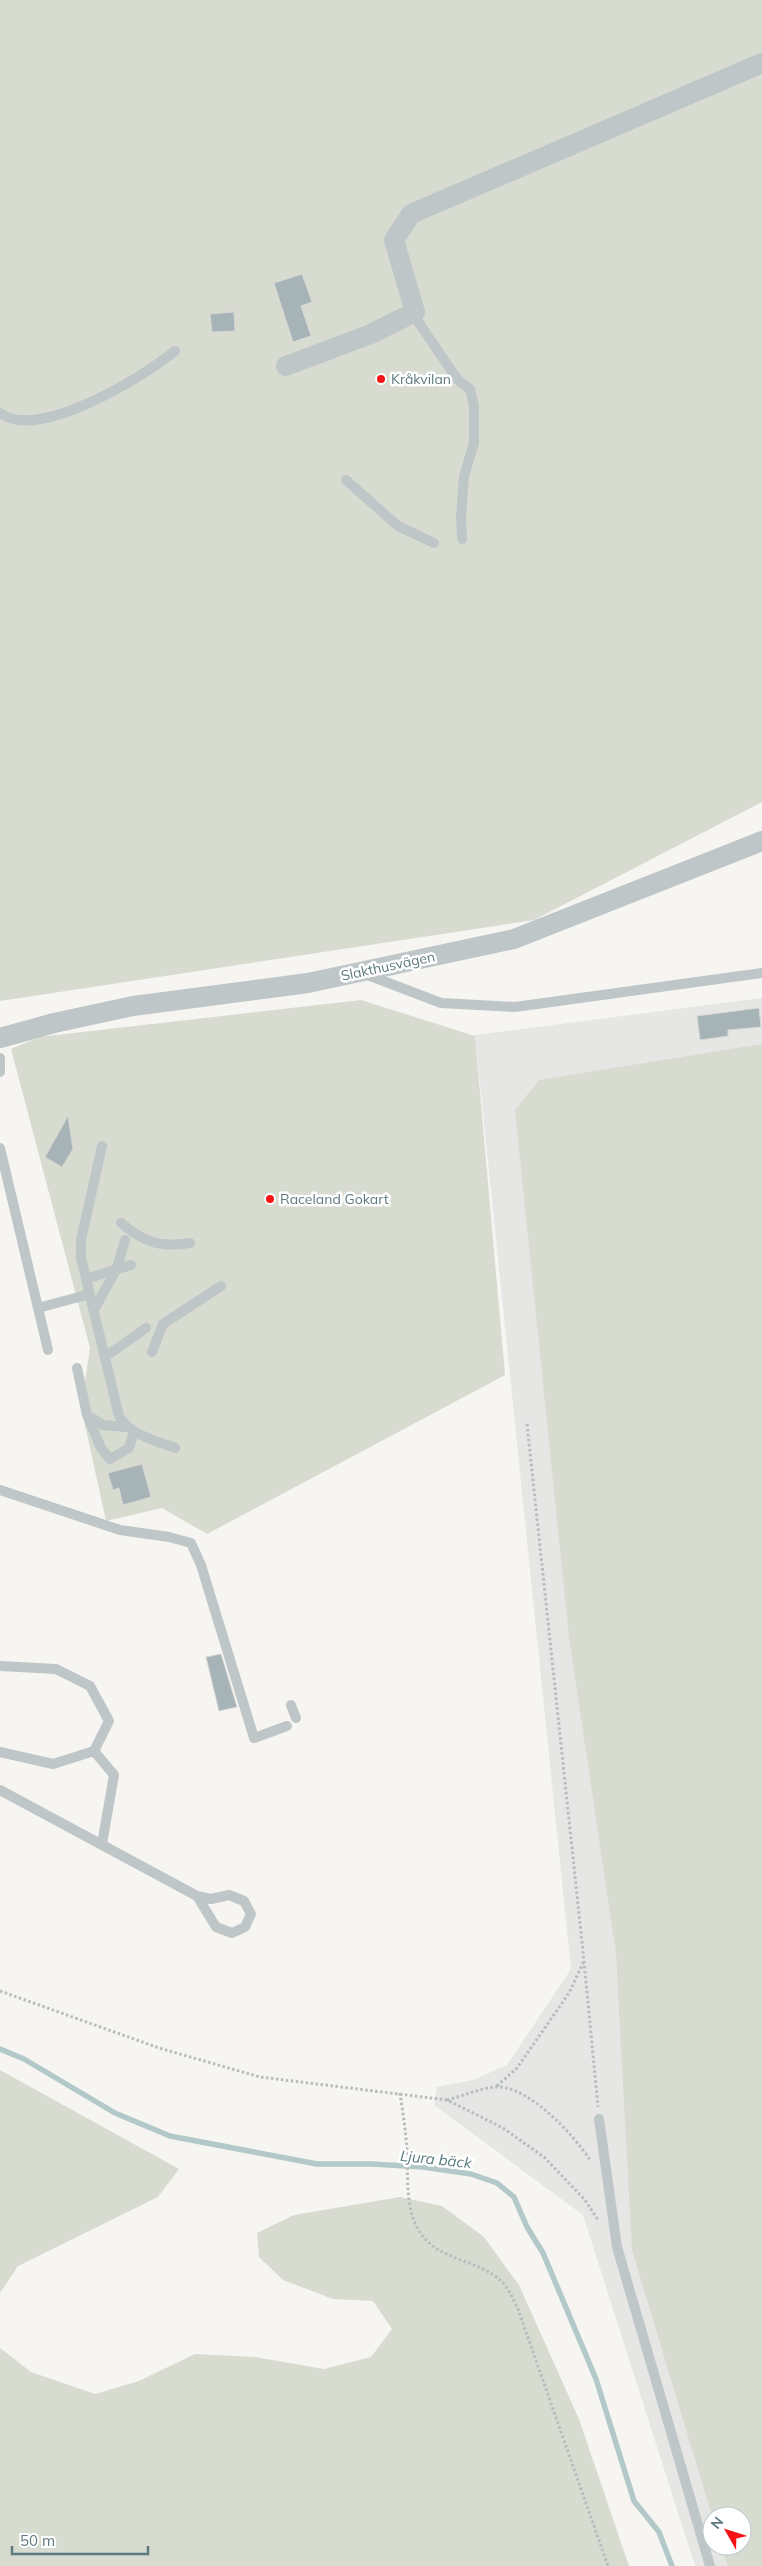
<svg xmlns="http://www.w3.org/2000/svg" width="762" height="2566" font-family="Mulish,sans-serif">
<style>
.built{fill:#e6e6e5;fill-rule:evenodd}
.green{fill:#d7dbd0}
.lines{fill:none;stroke-linecap:round;stroke-linejoin:round}
.stream{stroke:#b3c8c8;stroke-width:5.5}
.building{fill:#a6b4b7;stroke:#d7d6d4}
.path{stroke:#b7bcbe;stroke-width:3;stroke-dasharray:2.5 2.5;stroke-linecap:butt}
.lane{stroke:#bfc6c8;stroke-width:10}
.street{stroke:#bfc6c8;stroke-width:20}
.poi-dot{fill:#f61115;stroke:#fff;stroke-width:2}
.labels{text-anchor:middle;dominant-baseline:central;stroke-width:5;stroke-linejoin:round;paint-order:stroke}
.poi-label{font-size:14px;fill:#5d7a80;stroke:#fff;text-anchor:start}
.street-label{font-size:14px;fill:#5d7a80;stroke:#fff}
.water-label{font-size:15px;font-style:italic;fill:#587b7c;stroke:#fff}
</style>
<rect width="100%" height="100%" fill="#f6f5f1"/>
<path class="built" d="M762,998V2566H695L583,2215L434,2105L437,2087L473,2080L507,2065L571,1969L475,1035ZM712,2516H742V2546H712Z"/>
<path class="green" d="M0,0H762V802L534,920L0,1001Z
M361,1000L475,1036L505,1375L207,1534L162,1508L106,1521L81,1407L90,1348L11,1049L39,1037Z
M762,1044V2566H728L721,2546H742V2516H712L632,2250L616,1954L569,1637L515,1110L539,1080Z
M0,2070L179,2169L158,2197L18,2266L0,2293Z
M400,2197L442,2206L484,2237L519,2285L579,2419L629,2566H0V2348L31,2372L95,2394L139,2381L195,2354L255,2357L324,2369L371,2357L392,2329L373,2301L333,2299L283,2280L259,2257L257,2233L294,2215Z"/>
<g class="lines">
<path class="stream" d="M0,2049L24,2059L115,2113L170,2136L317,2164H372L423,2167L471,2174L497,2183L514,2197L527,2227L543,2253L596,2379L634,2501L659,2532L672,2566"/>
</g>
<path class="building" d="M302,274L312,302L301,306L311,336L293,342L274,283Z
M234,312L235,331L212,332L210,314Z
M759,1008L761,1027L728,1030V1036L700,1040L697,1016Z
M68,1116L73,1149L62,1167L45,1157Z
M142,1464L151,1497L123,1505L119,1488L113,1490L108,1473Z
M221,1654L237,1707L219,1711L206,1657Z"/>
<g class="lines">
<path class="path" d="M527,1424L584,1961L598,2107
M0,1991L159,2048L260,2077L447,2100L503,2128L544,2157L585,2200L598,2220
M497,2086L517,2068L569,1993L584,1961
M400,2093C402,2108 405,2124 406,2139C410,2172 401,2215 427,2241C447,2261 479,2261 500,2280C508,2286 513,2300 518,2309L608,2566
M447,2100C463,2096 480,2088 496,2087C528,2085 574,2135 590,2160"/>
<path class="lane" d="M415,312L417,320L457,379L470,389L474,406V443L464,476L461,516L462,539
M0,413C38,442 143,377 175,351
M346,480L398,526L434,543
M365,974L441,1003L515,1007L762,973
M0,1058V1072
M102,1146L81,1240V1258L119,1416C131,1436 155,1440 175,1448
M0,1148L48,1350
M121,1223C144,1242 159,1248 190,1243
M86,1279L131,1265
M38,1308L90,1294
M94,1310L117,1268L125,1240
M152,1352L163,1324L221,1286
M105,1357L146,1328
M77,1368L87,1415L103,1425L126,1427
M87,1415L101,1448L110,1459L129,1448L134,1432
M0,1490L120,1530L169,1537L191,1543L201,1565L254,1738L287,1726
M0,1666L56,1669L90,1686L109,1721L94,1751L53,1764L0,1752
M291,1705L296,1718
M94,1751L114,1775L102,1844
M0,1790L197,1896L211,1899L229,1895L244,1901L251,1914L245,1927L232,1933L216,1927L197,1896
M599,2119L617,2247L710,2566"/>
<path class="street" d="M286,366L371,334L415,312L394,240L411,214L762,63
M0,1038L54,1023L133,1006L308,983L514,939L762,841"/>
</g>
<g class="poi-dot">
<circle cx="381" cy="379" r="5"/>
<circle cx="270" cy="1199" r="5"/>
</g>
<g class="labels">
<g class="poi-label">
<text x="391" y="379">Kråkvilan</text>
<text x="280" y="1199">Raceland Gokart</text>
</g>
<g class="street-label">
<text transform="translate(388 966) rotate(-12)">Slakthusvägen</text>
</g>
<g class="water-label">
<text transform="translate(436 2159) rotate(6)">Ljura bäck</text>
</g>
</g>
<g transform="translate(727 2531) rotate(309)"><circle r="24" fill="#ffffff" stroke="#becacc"/>
<path d="M0-4L9 19L0 12L-9 19Z" fill="#f61115"/>
<text y="-8" font-size="14" font-weight="bold" text-anchor="middle" fill="#5d7a80">N</text>
</g>
<path d="M12 2546v8h136v-8" fill="none" stroke="#5d7a80" stroke-width="2.5"/>
<text x="20" y="2546" font-size="15" fill="#5d7a80" stroke="#ffffff" stroke-width="4" paint-order="stroke">50 m</text>
</svg>
